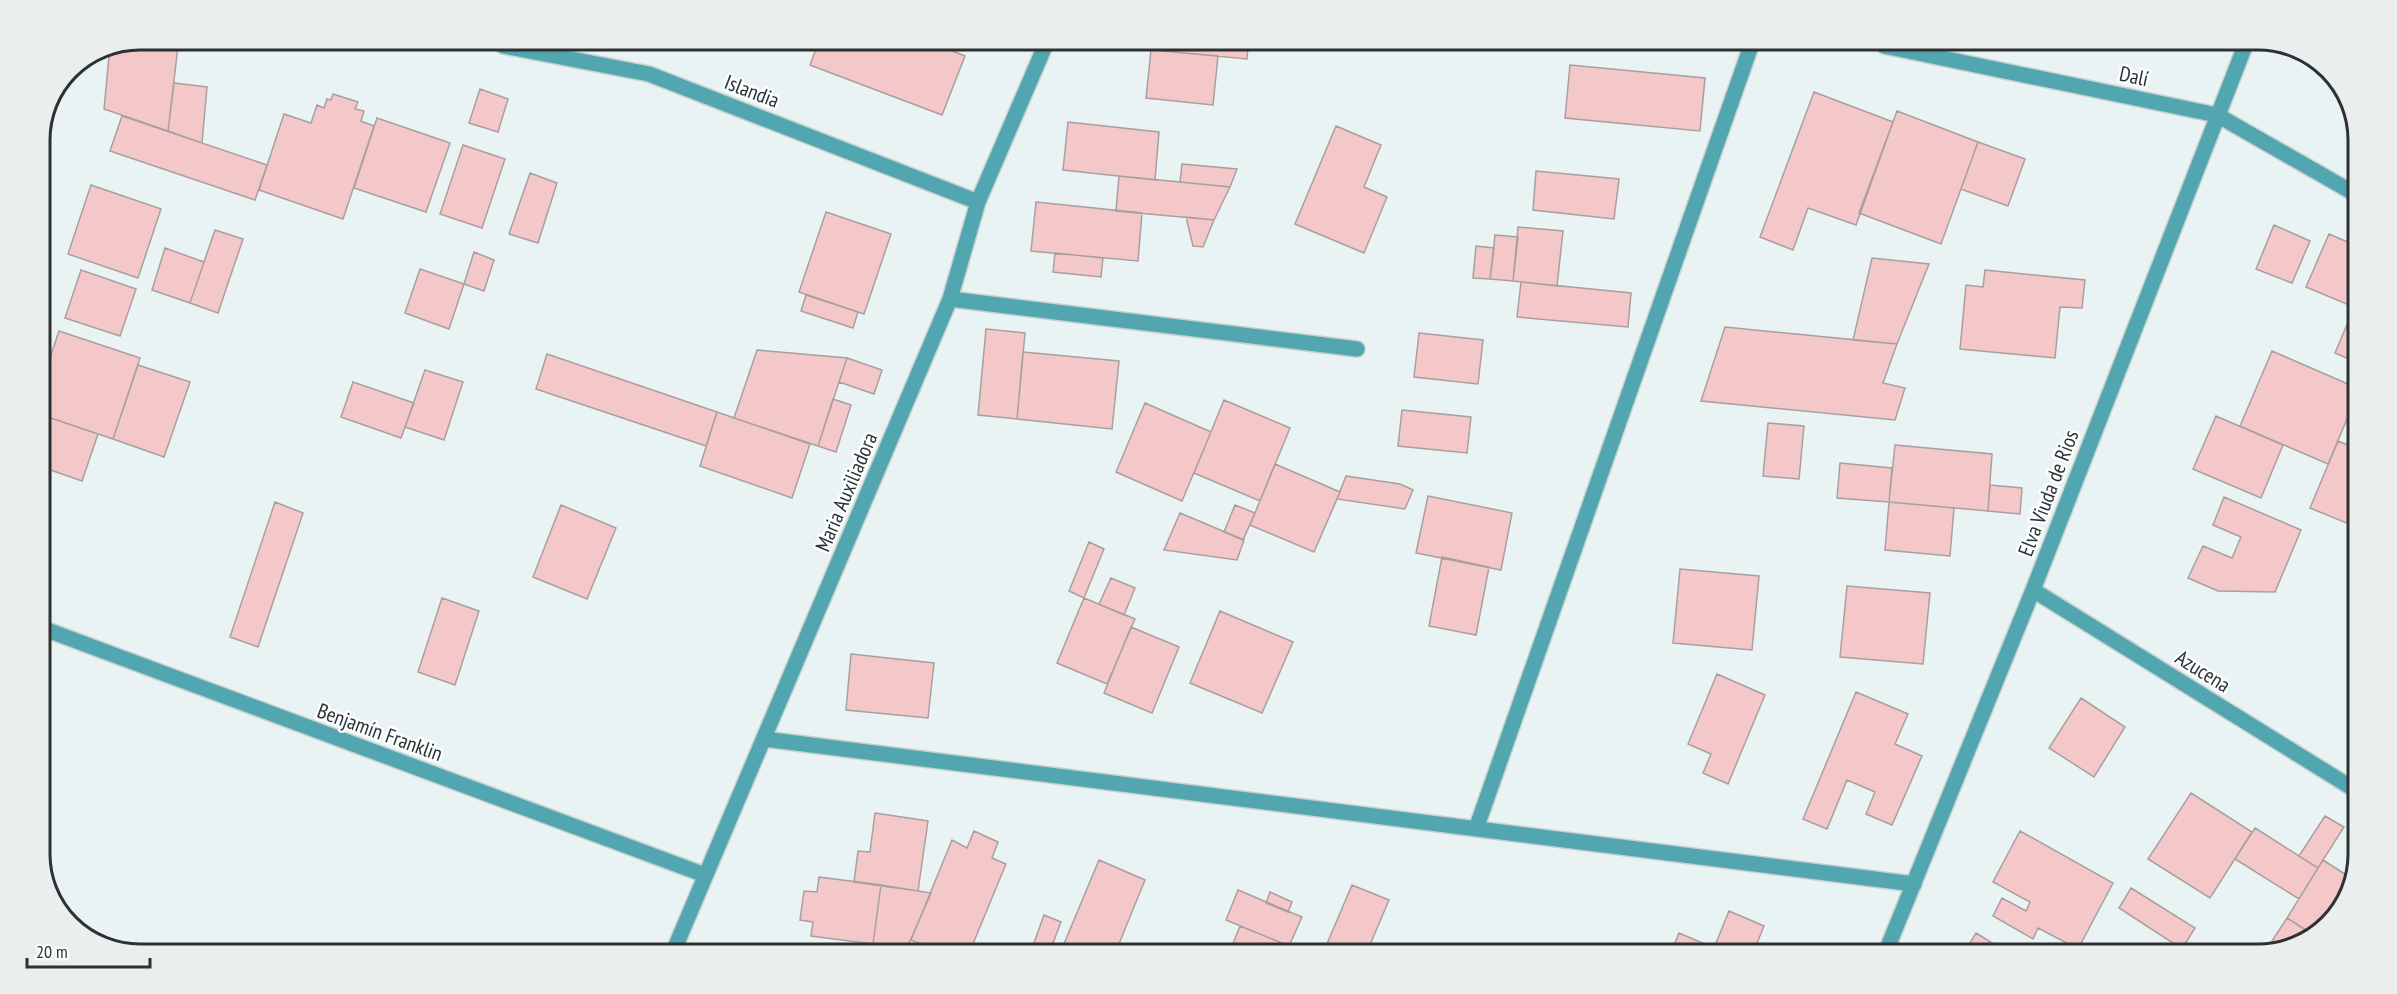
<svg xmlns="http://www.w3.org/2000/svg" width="2397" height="994" font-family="'PT Sans Narrow',sans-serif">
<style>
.building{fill:#f4c8c8;stroke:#a99f9f;stroke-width:1.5}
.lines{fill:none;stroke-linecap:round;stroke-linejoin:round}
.minor-casing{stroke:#c7d0d0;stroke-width:18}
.minor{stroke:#51a6af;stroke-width:15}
.labels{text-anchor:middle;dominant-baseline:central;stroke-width:5;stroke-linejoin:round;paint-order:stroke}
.street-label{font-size:21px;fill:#2e3132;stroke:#fafeff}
.rim{fill:none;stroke:#2e3132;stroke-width:3}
</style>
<rect width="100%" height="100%" fill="#e9f3f3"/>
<path class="building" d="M110,46H178L168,131L104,109Z
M817,46H940L965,56L942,115L810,65Z
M1143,46H1248L1247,59L1143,49Z
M1151,50L1218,56L1213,105L1146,98Z
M1570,65L1705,78L1700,131L1565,118Z
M174,83L207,87L202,143L168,131Z
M480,89L508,99L498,132L469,123Z
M1814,92L1893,122L1856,225L1808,208L1793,250L1760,237Z
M333,94L358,102L355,109L364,111L361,121L374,126L343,219L259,190L284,114L311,123L317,105L324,108L327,99L331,100Z
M1897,111L1978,142L1941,244L1859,213Z
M122,116L267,165L255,200L110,151Z
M377,118L450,143L426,212L354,188Z
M1068,122L1159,132L1155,180L1063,170Z
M1336,126L1381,145L1364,187L1387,197L1364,253L1295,224Z
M1978,142L2025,159L2008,206L1961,189Z
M463,145L505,159L482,228L440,214Z
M1182,164L1237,169L1230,187L1180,182Z
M1536,171L1619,179L1614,219L1533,210Z
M530,173L557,183L538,243L509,234Z
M1119,176L1180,182L1230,187L1214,220L1116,211Z
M91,185L161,209L138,278L68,254Z
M1036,202L1142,213L1138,261L1031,251Z
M826,212L891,234L864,314L799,292Z
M1186,217L1214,220L1203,247L1193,246Z
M2274,225L2310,241L2292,283L2256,269Z
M1518,227L1563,231L1557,286L1513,281Z
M215,230L243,239L218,313L190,303Z
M2329,234L2357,246L2356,308L2306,287Z
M1495,235L1518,237L1513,281L1490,279Z
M1476,246L1494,248L1490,279L1473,278Z
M165,248L204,262L190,303L152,290Z
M474,252L494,260L484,291L464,284Z
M1055,253L1103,258L1101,277L1053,272Z
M1872,258L1929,264L1897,344L1853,340Z
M420,269L464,284L449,329L405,313Z
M81,270L136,289L120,336L65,318Z
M1985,270L2085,280L2082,308L2060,307L2055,358L1960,349L1966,285L1983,287Z
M1521,282L1631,293L1628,327L1517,317Z
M806,295L858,312L853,328L801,311Z
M2354,308H2356V362L2335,353Z
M1725,327L1897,344L1883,383L1905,388L1895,420L1701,401Z
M986,329L1025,333L1017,419L978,415Z
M59,331L140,358L113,439L39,414V391Z
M1419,333L1483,340L1478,384L1414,377Z
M757,350L847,358L818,446L734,418Z
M2272,351L2355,387V400L2328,464L2240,426Z
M1023,352L1119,361L1112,429L1017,419Z
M547,354L717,412L706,446L536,389Z
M847,358L882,370L874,394L839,382Z
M138,365L190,382L164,457L113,439Z
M425,370L463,382L444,440L405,427Z
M353,382L414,403L401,438L341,417Z
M833,399L851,405L836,452L818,446Z
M1224,400L1290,428L1260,501L1194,473Z
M1145,403L1211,432L1182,501L1116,472Z
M1402,410L1471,417L1467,453L1398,446Z
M717,412L810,444L792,498L700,466Z
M39,414L98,434L82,481L39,466Z
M2216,416L2283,445L2261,498L2193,469Z
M1768,423L1804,426L1799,479L1763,476Z
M2338,441L2355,448L2354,526L2310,508Z
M1895,445L1992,454L1988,511L1889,502Z
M1840,463L1892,468L1889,502L1837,498Z
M1275,464L1340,492L1314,552L1250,525Z
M1346,476L1400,484L1413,490L1405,509L1337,499Z
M1990,485L2022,488L2020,514L1988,511Z
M1428,496L1512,513L1501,570L1416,553Z
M2224,497L2301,530L2275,592L2218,591L2188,578L2203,546L2232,558L2241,537L2213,525Z
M275,502L303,513L258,647L230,637Z
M1889,502L1954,508L1950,556L1885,550Z
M561,505L616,528L587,599L533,577Z
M1235,505L1255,513L1243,540L1224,532Z
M1180,513L1244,540L1237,560L1164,550Z
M1089,542L1104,549L1084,598L1069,591Z
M1442,557L1489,567L1476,635L1429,626Z
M1680,569L1759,576L1752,650L1673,643Z
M1111,578L1135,588L1124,615L1099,604Z
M1847,586L1930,593L1923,664L1840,657Z
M442,598L479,611L455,685L418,672Z
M1084,598L1135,619L1107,684L1057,663Z
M1220,611L1293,642L1262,713L1190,683Z
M1131,627L1179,647L1152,713L1104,693Z
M851,654L934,663L928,718L846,710Z
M1717,674L1765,695L1728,784L1703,773L1711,754L1688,744Z
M1856,692L1908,714L1895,744L1922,756L1892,825L1866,814L1875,792L1847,780L1827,829L1803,819Z
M2081,698L2125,727L2094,777L2049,748Z
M2191,793L2252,832L2210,898L2148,859Z
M875,813L928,821L918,891L854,882L858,851L870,852Z
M2325,816L2344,827L2318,868L2299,856Z
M2255,828L2318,868L2299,899L2235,859Z
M974,831L998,842L992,858L1006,864L970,951L936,950L911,940L952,840L967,848Z
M2020,831L2113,883L2078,949L2038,928L2033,939L1993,916L2002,898L2026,911L2030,902L1993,882Z
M1099,860L1145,880L1116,951H1061Z
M2323,860L2351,878V893L2315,936L2287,918Z
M819,877L881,885L873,944L811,936L813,922L800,920L804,891L817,892Z
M881,885L931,893L906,950H887L873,944Z
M1352,885L1389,900L1367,952H1340L1326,946Z
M2131,888L2195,928L2182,949L2119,908Z
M1238,890L1302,917L1289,946L1226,920Z
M1270,892L1292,902L1288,912L1266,903Z
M1729,911L1764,926L1753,953H1726L1714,948Z
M1044,915L1061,922L1050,951H1031Z
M2287,918L2315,936L2264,953Z
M1240,926L1289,946L1287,952L1230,951Z
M1679,933L1714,948L1726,953H1671Z
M1976,933L2010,954H1963Z"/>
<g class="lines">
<defs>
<path id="minor" d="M503,46L649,74L978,202
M1884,46L2217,115L2357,195
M950,299L1357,349
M2033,590L2352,788
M39,627L705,875
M764,739L1914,884
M1476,829L1751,46
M674,950L950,299L978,202L1045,46
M1885,954L2033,590L2245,46"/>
</defs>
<use href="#minor" class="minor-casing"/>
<use href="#minor" class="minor"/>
</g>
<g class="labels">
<g class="street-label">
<text transform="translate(2134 76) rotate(12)">Dalí</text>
<text transform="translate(752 91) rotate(21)">Islandia</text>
<text transform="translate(846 492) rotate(-67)">Maria Auxiliadora</text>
<text transform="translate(2048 493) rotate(-69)">Elva Viuda de Rios</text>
<text transform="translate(2203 671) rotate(32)">Azucena</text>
<text transform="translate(380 732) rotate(20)">Benjamín Franklin</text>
</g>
</g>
<path d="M0 0H2397V994H0ZM140 50H2258A90 90 0 0 1 2348 140V854A90 90 0 0 1 2258 944H140A90 90 0 0 1 50 854V140A90 90 0 0 1 140 50Z" fill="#eaeeef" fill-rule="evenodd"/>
<path class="rim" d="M140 50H2258A90 90 0 0 1 2348 140V854A90 90 0 0 1 2258 944H140A90 90 0 0 1 50 854V140A90 90 0 0 1 140 50Z"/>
<path d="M27 958v9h123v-9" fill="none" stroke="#2e3132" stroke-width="3"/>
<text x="36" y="958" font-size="18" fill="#2e3132" stroke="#fafeff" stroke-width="4.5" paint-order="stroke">20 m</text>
</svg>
